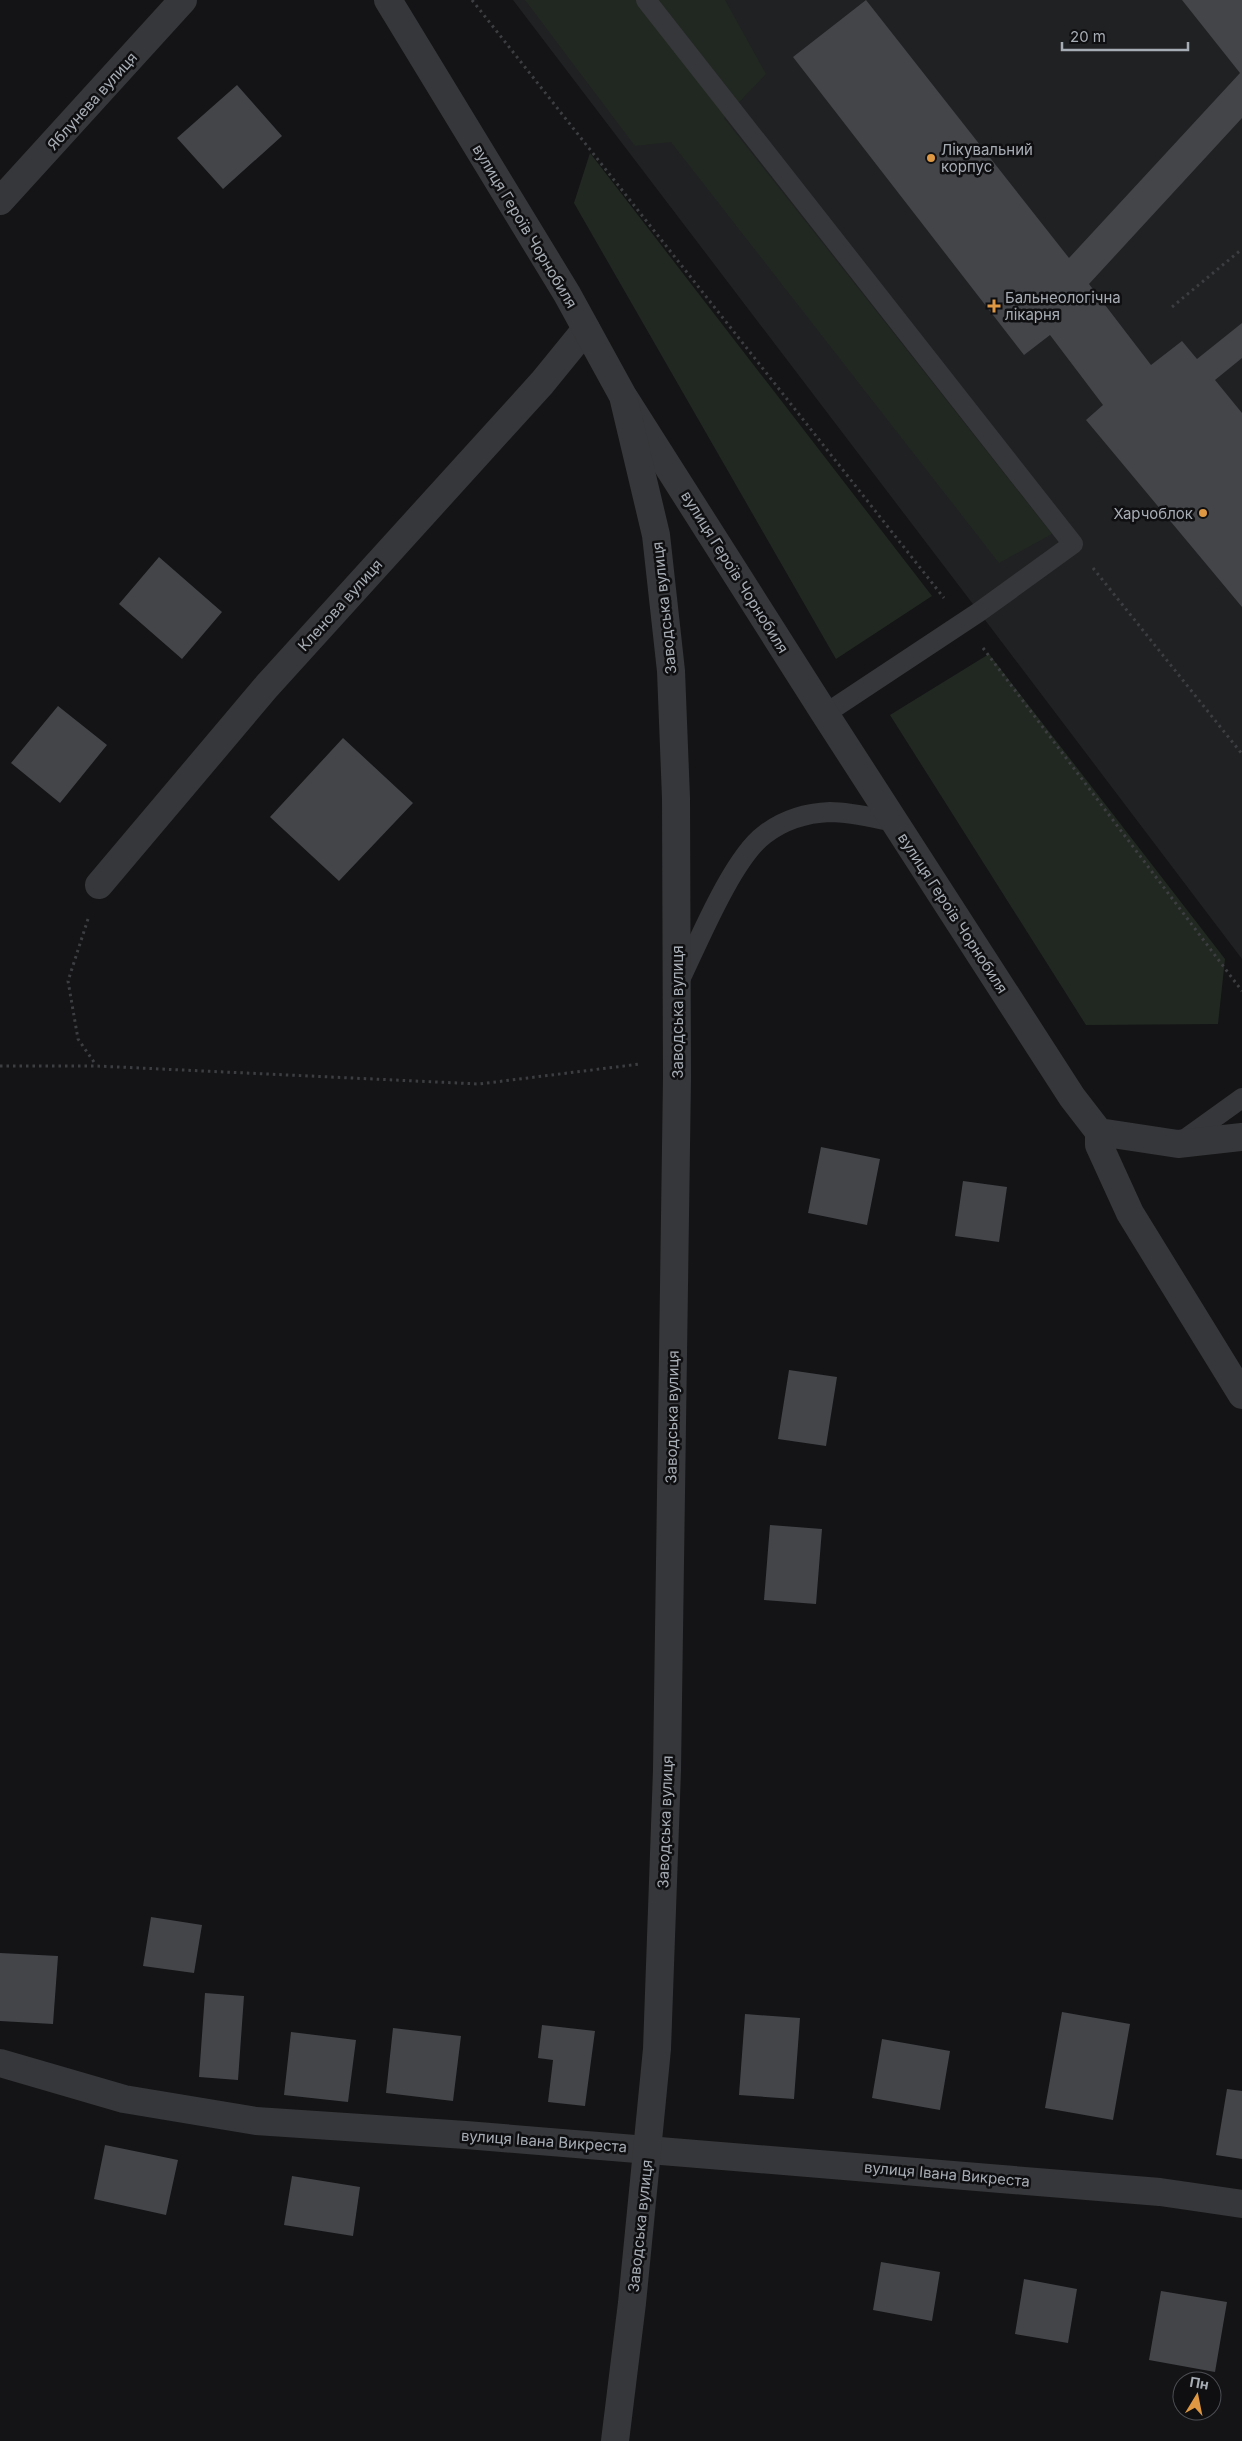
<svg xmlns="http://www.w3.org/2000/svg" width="1242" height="2441" font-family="Inter,sans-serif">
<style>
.built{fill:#202123}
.green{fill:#212821}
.building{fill:#434549}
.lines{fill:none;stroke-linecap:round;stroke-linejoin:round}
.path{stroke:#3c3e41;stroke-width:3;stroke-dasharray:2.5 4;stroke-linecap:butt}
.service{stroke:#36373a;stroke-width:20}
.minor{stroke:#36373a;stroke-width:28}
.tertiary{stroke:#36373a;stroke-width:28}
.poi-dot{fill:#de9844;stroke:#0f0f11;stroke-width:2}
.labels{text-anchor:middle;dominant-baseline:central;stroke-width:5;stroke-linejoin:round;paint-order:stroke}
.street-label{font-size:15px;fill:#a7adb5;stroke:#0f0f11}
.poi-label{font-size:15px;fill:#a7adb5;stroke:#0f0f11;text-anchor:start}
</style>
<rect width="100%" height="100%" fill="#141416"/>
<path class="built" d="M513,0H1242V959L979,612Z"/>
<path class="green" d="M525,0H725L766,74L724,118L1052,534L999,563L671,142L635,146Z
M590,153L932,596L836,659L574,203Z
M989,654L1225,959L1218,1024L1086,1025L890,715Z"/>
<path class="building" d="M866,0L1069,258L1240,73L1182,0H1242V118L1089,284L1151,365L1182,341L1197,359L1242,323V358L1215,380L1242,413V607L1086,420L1103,405L1050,335L1024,355L793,57Z
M237,85L282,136L223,189L177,138Z
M159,557L222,612L182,659L119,604Z
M58,706L107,745L60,803L11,763Z
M343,738L413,803L339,881L270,817Z
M821,1147L880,1159L867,1225L808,1213Z
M963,1181L1007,1187L999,1242L955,1236Z
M789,1370L837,1377L826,1446L778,1439Z
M770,1525L822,1529L816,1604L764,1600Z
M151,1917L202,1925L194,1973L143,1966Z
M0,1953L58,1956L53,2024L0,2021Z
M205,1993L244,1996L238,2080L199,2077Z
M1062,2012L1130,2024L1113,2120L1045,2108Z
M745,2014L800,2018L794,2099L739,2095Z
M542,2025L595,2031L585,2106L548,2102L553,2060L538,2058Z
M393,2028L461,2036L453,2101L386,2093Z
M291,2032L356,2040L348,2102L284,2095Z
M882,2039L950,2051L940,2110L872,2098Z
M1227,2089L1242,2091V2159L1216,2155Z
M105,2145L178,2160L166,2215L94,2199Z
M292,2176L360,2187L353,2236L284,2225Z
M881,2262L940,2272L932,2321L873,2310Z
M1024,2279L1077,2289L1068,2343L1015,2334Z
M1161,2291L1227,2302L1215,2372L1149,2360Z"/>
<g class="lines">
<path class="path" d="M472,0L944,598
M1172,307L1242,249
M1093,568L1242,754
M983,648L1242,991
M88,919L68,981L78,1039L96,1065
M0,1066H97L479,1084L640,1064"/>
<path class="service" d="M646,0L1073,544L979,612L825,714
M679,982C697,945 732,859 764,835C783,820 806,813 830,812C851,812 874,818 894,822
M1178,1144L1242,1098"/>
<path class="minor" d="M0,201L183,0
M625,399L825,714L1072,1097L1099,1132
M99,885L267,686L542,383L586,329
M1099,1132V1145L1130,1213L1242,1395
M1099,1132L1178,1144L1242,1137
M0,2063L124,2099L256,2121L466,2135L1160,2192L1242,2204"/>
<path class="tertiary" d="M388,0L567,294L623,396L656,535L671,671L676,798L677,1078L667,1770L657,2049L632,2303L615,2441"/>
</g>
<g class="poi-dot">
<circle cx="931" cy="158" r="5"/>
<path d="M991.5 298.5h5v5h5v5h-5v5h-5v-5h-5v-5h5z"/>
<circle cx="1203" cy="513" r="5"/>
</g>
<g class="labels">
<g class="street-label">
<text transform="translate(92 101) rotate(-48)">Яблунева вулиця</text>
<text transform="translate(525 226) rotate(59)">вулиця Героїв Чорнобиля</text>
<text transform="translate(735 572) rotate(58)">вулиця Героїв Чорнобиля</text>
<text transform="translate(340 605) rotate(-48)">Кленова вулиця</text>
<text transform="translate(664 608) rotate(-96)">Заводська вулиця</text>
<text transform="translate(953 913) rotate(57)">вулиця Героїв Чорнобиля</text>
<text transform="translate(677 1012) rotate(-90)">Заводська вулиця</text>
<text transform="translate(672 1417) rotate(-89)">Заводська вулиця</text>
<text transform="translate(665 1822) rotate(-88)">Заводська вулиця</text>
<text transform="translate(544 2141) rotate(4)">вулиця Івана Викреста</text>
<text transform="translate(947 2174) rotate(5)">вулиця Івана Викреста</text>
<text transform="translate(640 2226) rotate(-84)">Заводська вулиця</text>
</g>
<g class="poi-label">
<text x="941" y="149">Лікувальний<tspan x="941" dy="17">корпус</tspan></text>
<text x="1005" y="297">Бальнеологічна<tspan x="1005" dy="17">лікарня</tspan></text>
<text x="1193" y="513" text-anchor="end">Харчоблок</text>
</g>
</g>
<g transform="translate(1197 2396) rotate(10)"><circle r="24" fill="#0f0f11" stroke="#4c4e53"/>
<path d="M0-4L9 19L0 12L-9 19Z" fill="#de9844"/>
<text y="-8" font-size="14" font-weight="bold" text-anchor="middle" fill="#a7adb5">Пн</text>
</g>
<path d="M1062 42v8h126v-8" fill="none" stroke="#a7adb5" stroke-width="2.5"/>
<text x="1070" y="42" font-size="15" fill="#a7adb5" stroke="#0f0f11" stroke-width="4" paint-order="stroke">20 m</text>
</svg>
